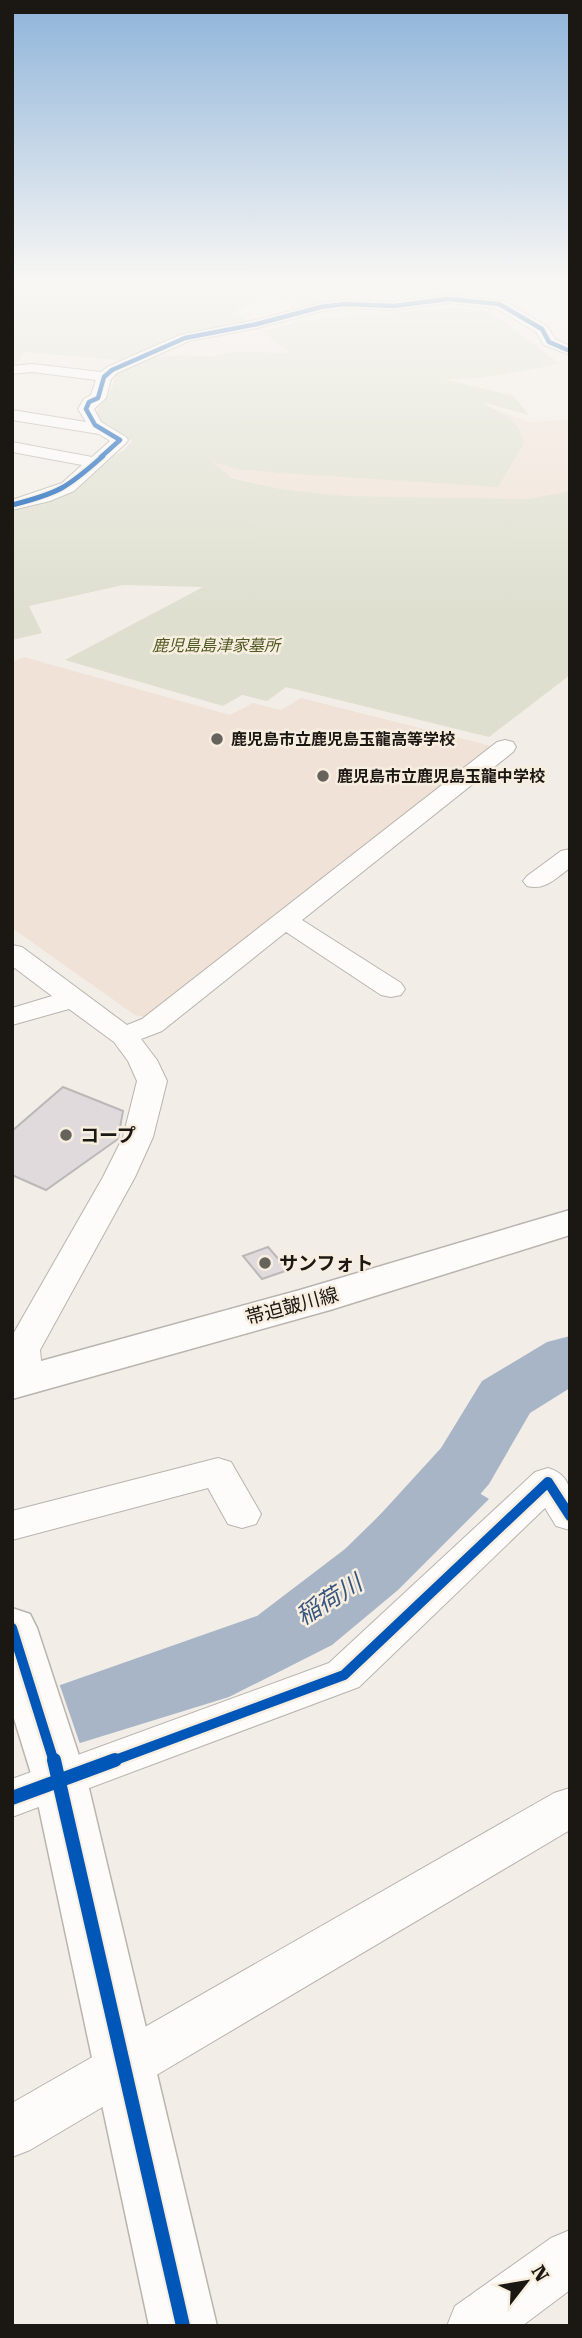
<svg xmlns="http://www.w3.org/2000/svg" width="582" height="2338" font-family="'Roboto Serif','Noto Sans JP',serif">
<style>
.commercial{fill:#f0e2d7}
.green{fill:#dedfcf}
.water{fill:#a8b5c6}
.pier{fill:#f2ede6}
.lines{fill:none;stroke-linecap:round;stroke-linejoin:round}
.river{fill:#a8b5c6;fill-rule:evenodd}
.building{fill:#e0dadd;stroke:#bcb8b8;stroke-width:2}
.minor-casing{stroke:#b8b4ae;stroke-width:2}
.tertiary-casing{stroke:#b8b4ae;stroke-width:3}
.minor{fill:#fdfcfb;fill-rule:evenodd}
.tertiary{fill:#fdfcfb;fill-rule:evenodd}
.cycleway-far3-casing{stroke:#f8eee0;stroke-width:6}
.cycleway-far2-casing{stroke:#f8eee0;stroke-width:8}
.cycleway-far1-casing{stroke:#f8eee0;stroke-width:15}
.cycleway-casing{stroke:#f8eee0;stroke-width:18}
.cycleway-far3{stroke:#0057b8;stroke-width:4.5}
.cycleway-far2{stroke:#0057b8;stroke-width:5}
.cycleway-far1{stroke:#0057b8;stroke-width:10}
.cycleway{stroke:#0057b8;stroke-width:14}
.poi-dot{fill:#66625c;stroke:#f8eee0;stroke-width:2.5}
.labels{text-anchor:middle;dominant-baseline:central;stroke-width:5;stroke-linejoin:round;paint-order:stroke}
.far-park-label{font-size:16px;font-style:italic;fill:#4e5822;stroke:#f8eee0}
.far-poi-label{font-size:16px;font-weight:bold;fill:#1b1712;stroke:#f8eee0;text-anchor:start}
.poi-label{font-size:19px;font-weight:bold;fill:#1b1712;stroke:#f8eee0;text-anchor:start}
.street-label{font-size:19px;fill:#1b1712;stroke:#f8eee0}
.near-water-label{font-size:24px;font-style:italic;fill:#36567f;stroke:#f8eee0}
</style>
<rect width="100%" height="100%" fill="#f2ede6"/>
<path class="commercial" d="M476,401L528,422L570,420V491L528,499L347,496L281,489L231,477L208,460Z
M24,657L230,715L253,703L281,710L301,698L495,747L151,1018L135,1015L12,928V662Z"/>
<path class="green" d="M12,285H390V288L326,286L309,294L323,304L301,306C278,290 257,299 234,311L247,321L233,327L188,336L118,360L24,352L15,367H12Z
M457,307L490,311L560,364L480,378L443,379L514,396L529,415L481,402C501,414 518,417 524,443L498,487L281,473L236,469L211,461L232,478L281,489L346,496L528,499L570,491V675L489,737L286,687L267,701L242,695L223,706L65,660L203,587L123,585L29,606L42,633L12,640V508L59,497L77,489L106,460L124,450L132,441C120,432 105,429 95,417C98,405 107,400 111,390C115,382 113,377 120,371C143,353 183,355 209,356C218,356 227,352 236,352C253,351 272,353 290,354L263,331L304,320Z"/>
<path class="water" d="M432,1464L489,1499L398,1590L332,1645L229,1697L12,1764V1702L257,1616L345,1549Z"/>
<path class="pier" d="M59,1683L81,1747L12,1768V1698Z"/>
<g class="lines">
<path class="river" d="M570,1336V1388L530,1413L489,1484L428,1555L403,1563L378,1555L367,1536L378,1517L441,1448L482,1381L547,1342Z"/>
</g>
<path class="building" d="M63,1087L123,1111L118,1139L46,1190L12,1175V1131Z
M268,1247L288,1270L262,1279L243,1256Z"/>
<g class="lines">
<defs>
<path id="minor" d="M448,295L504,301L547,326L555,339L570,346V355L544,345L536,332L496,308L448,303L394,310L345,308L322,311L257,328L189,341L117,373L111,379L106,398L94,409L101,422L126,437L128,440L126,443L74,491L50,501L12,510V500L62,483L82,465L12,452V442L92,457L110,441L99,434L12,420V410L86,422L78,409L84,399L91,395L96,380L32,372L12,374V366L32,364L101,372L107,367L180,335L256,320L321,303L345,300L394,302Z
M505,740L513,742L516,747L513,752L302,920L401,983L405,989L401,995L391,997L381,995L286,932L162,1031L141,1039L157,1060L167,1081L153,1137L135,1177L40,1350L43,1380L38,1389L25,1392L12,1389V1336L103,1177L123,1137L137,1081L128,1061L114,1042L69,1009L12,1025V1008L52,996L12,966V945L22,947L127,1025L142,1019L497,742Z
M570,849V868C556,878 545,891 527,886L523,881L527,876L561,851Z
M218,1458L231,1462L261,1514L256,1524L242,1528L228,1524L208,1488L12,1540V1511Z
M548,1468C578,1477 570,1504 570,1530L556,1526L545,1508L359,1687L12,1817V1779L329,1663L535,1472Z
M570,1788V1830L30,2150L12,2157V2103L554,1793Z
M570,2230V2290L522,2326H447L455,2306L551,2238Z"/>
<path id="tertiary" d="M570,1210V1235L330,1310L12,1399V1369L300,1290Z
M12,1608L30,1614L37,1628L87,1780L217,2326H149L33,1780L12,1712Z"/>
</defs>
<use href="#minor" class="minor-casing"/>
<use href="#tertiary" class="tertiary-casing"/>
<use href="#minor" class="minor"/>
<use href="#tertiary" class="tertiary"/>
<defs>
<path id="cycleway-far3" d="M101,457L120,440L95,425L86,409L89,402L98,398L104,377L112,370L185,338L257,324L321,307L345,304L394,306L448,299L499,304L542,329L549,342L570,351"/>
<path id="cycleway-far2" d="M12,505C59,493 67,488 103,456"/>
<path id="cycleway-far1" d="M12,1628L54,1762
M110,1762L344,1675L548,1482L570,1516"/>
<path id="cycleway" d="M54,1760L183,2326
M12,1798L115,1760"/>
</defs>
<use href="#cycleway-far3" class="cycleway-far3-casing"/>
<use href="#cycleway-far2" class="cycleway-far2-casing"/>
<use href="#cycleway-far1" class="cycleway-far1-casing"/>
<use href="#cycleway" class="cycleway-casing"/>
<use href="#cycleway-far3" class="cycleway-far3"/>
<use href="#cycleway-far2" class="cycleway-far2"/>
<use href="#cycleway-far1" class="cycleway-far1"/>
<use href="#cycleway" class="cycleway"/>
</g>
<linearGradient id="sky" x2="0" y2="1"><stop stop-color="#8eb4da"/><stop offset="0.46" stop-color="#f9f7f4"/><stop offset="1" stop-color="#f9f7f4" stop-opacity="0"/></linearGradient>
<rect width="582" height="613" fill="url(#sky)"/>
<g class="poi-dot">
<circle cx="217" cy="739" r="7"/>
<circle cx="323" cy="776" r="7"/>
<circle cx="66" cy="1135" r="7"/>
<circle cx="265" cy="1263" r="7"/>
</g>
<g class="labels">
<g class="far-park-label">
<text x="216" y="645">鹿児島島津家墓所</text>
</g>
<g class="far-poi-label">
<text x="231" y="739">鹿児島市立鹿児島玉龍高等学校</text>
<text x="337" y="776">鹿児島市立鹿児島玉龍中学校</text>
</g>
<g class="poi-label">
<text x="80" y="1135">コープ</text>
<text x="279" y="1263">サンフォト</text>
</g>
<g class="street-label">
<text transform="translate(292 1306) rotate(-15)">帯迫皷川線</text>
</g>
<g class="near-water-label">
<text transform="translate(329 1600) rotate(-32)">稲荷川</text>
</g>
</g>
<rect width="582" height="2338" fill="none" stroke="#1b1712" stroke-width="28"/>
<g transform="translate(526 2282) rotate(59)" stroke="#f8eee0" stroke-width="5" paint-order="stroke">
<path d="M0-5L12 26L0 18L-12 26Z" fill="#1b1712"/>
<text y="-10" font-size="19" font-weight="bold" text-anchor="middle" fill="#1b1712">N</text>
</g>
</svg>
